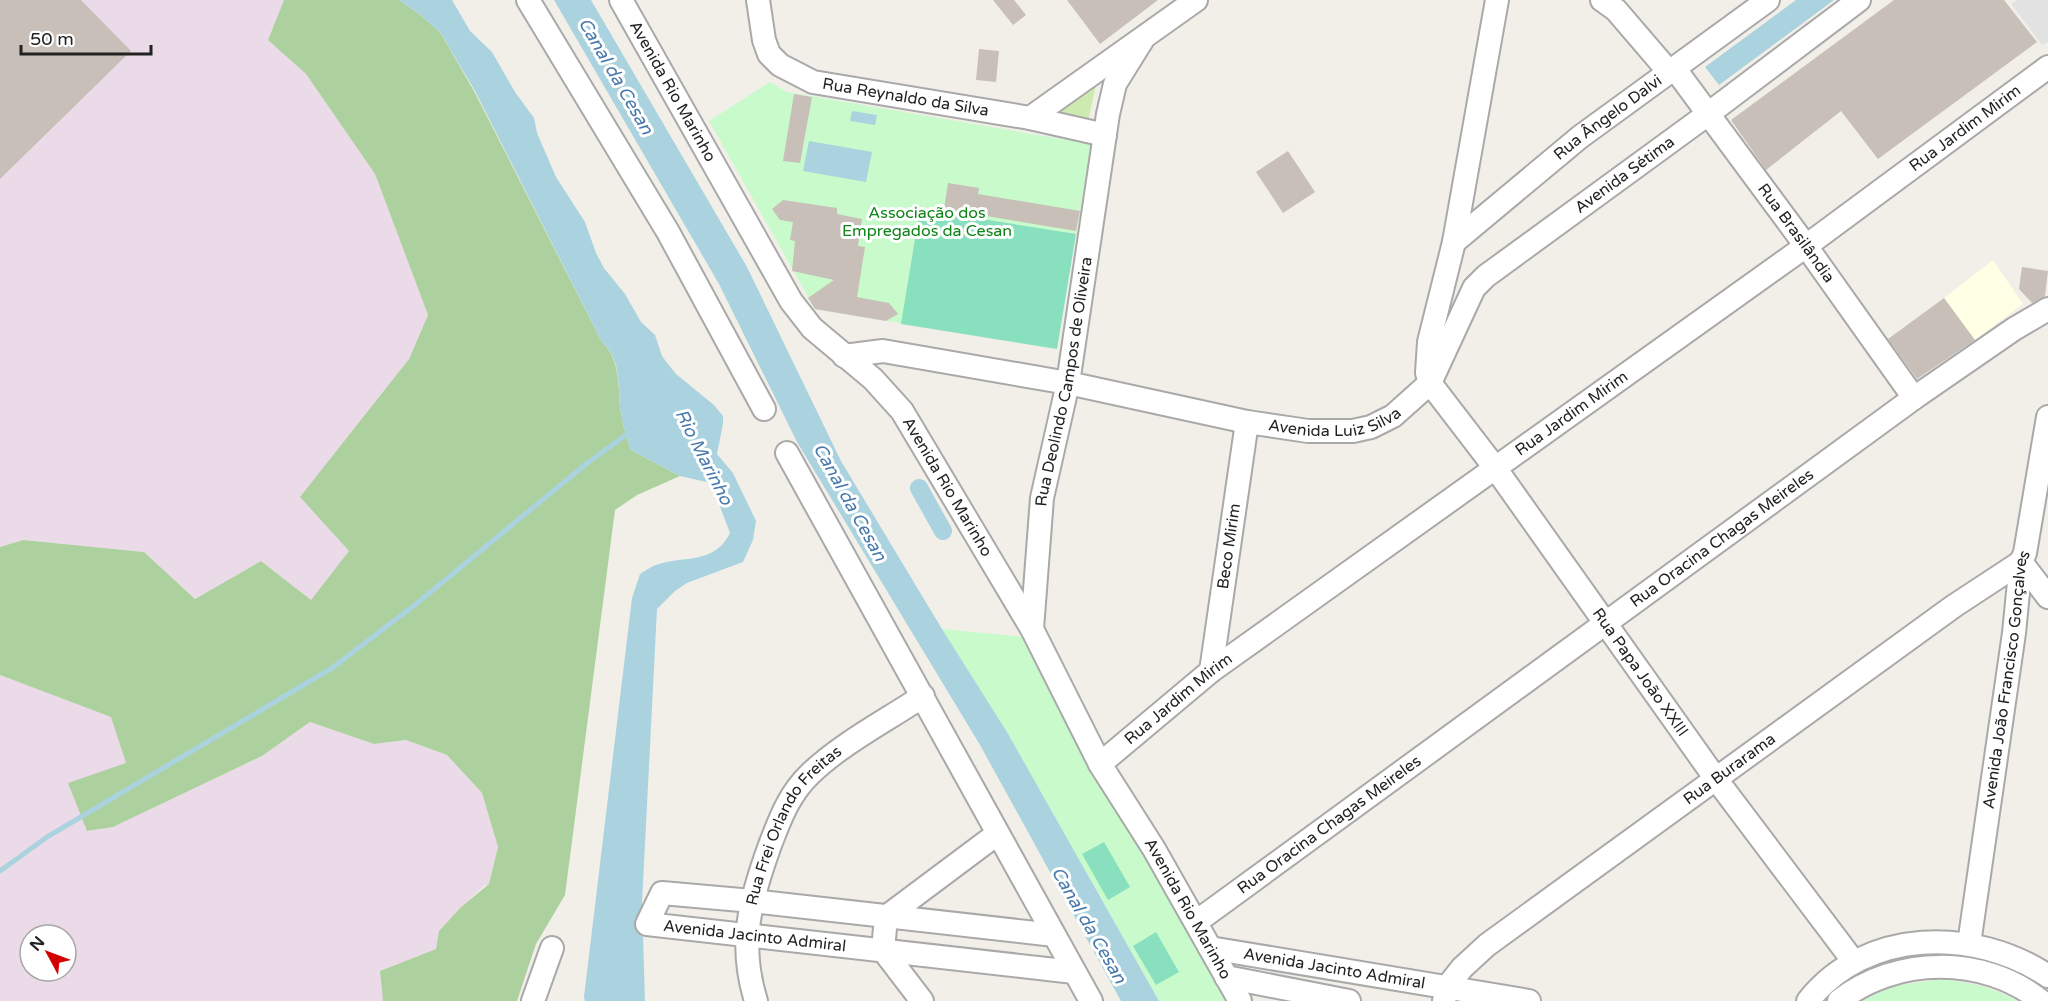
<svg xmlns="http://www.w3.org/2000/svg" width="2048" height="1001" font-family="'Varela Round',sans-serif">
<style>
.industrial{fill:#ebdbe8;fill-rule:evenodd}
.education{fill:#ffffe5}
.grass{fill:#cdebb0}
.forest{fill:#add19e}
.park{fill:#c8facc}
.pitch{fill:#88e0be}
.parking{fill:#e2e2e2}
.water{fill:#aad3df}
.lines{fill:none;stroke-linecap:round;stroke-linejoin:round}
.stream{stroke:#aad3df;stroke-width:5}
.canal{stroke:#aad3df;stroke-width:18}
.building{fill:#c7bfb8}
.minor-casing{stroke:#a9a9a9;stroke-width:26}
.minor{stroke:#fff;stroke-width:22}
.labels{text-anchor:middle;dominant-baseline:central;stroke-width:6;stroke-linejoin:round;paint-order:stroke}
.street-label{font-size:16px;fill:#222;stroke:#fff}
.park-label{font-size:16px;fill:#0c8416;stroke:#fff}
.water-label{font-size:18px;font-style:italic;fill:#4a7aab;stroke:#fff}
</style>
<rect width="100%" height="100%" fill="#f2efe9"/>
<path class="industrial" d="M0,0H284L268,40L306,74L375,174L428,315L409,359L301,496L349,551L312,601L261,561L195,599L144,552L23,540L0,547Z
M0,675L112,717L127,763L87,831L113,827L262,756L310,722L374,744L406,740L447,755L482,793L498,847L489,885H485L461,907L440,931L436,949L380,971L383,1001H0ZM30,935H66V971H30Z"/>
<path class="education" d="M1993,260L2023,304L1975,340L1944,298Z"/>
<path class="grass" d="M1097,80L1088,121L1053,113Z
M1925,954C1970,952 2012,964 2048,990V997L1973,962L1828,1001H1821C1850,972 1885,959 1925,954Z"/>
<path class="forest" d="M284,0H399L418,13L440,32L474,91L602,342C622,361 617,388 621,413C623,426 627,438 631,450L680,476L637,495L615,510L565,895L536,944L517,1001H383L380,971L436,949L439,931L461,907L489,884L498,847L482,793L447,755L406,740L374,744L310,722L262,756L113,827L87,831L68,783L126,763L111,717L0,675V547L23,540L144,552L195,599L261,561L311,600L349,551L300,497L409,359L428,315L375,174L306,74L268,40Z"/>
<path class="park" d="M770,82L787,92L1091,144L1057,349L815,309L709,121Z
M942,629L1027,637L1233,1001H1159L1007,732Z
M1936,980C1965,980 1992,987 2018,1001H1861L1895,986Z"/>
<path class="pitch" d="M920,209L1076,234L1057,349L901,324Z
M1104,842L1130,887L1108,900L1082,854Z
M1156,932L1179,972L1156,985L1133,946Z"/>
<path class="parking" d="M2017,0H2048V42L2042,45L2011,4Z"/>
<path class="water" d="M399,0H452L470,31L492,52L515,92L534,118L537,133L556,177L585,222L596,253L604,268L625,294L641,322L655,335L662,356L668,364L676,374L714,405L723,416V424L717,454L733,473L756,521L753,540L743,562L687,583L675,591L657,609L642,903L645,1001H585L584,997L632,598L640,574C645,571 650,567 656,565C685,555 714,565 730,533L711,483L680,476L631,450C627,438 623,426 621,413C617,388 623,361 602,342L475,91L440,32L418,13Z
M554,0H591L747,267L841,461L942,629L1007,732L1159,1001H1121L980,745L797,442L719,284Z
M1796,0H1834L1719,85L1705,67Z
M852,111L877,115L875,125L850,121Z
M809,141L872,152L866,182L803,171Z"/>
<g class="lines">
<path class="stream" d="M0,871L47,837L332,668L416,604L586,464L630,432"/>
<path class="canal" d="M919,488L943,531"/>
</g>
<path class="building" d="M0,0H81L131,51L0,179Z
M993,0H1014L1026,15L1013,25Z
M1067,0H1158L1100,44Z
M1894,0H2004L2037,42L1878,159L1841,111L1766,170L1731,120Z
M979,49L999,51L996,82L976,80Z
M794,94L812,97L800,163L783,161Z
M1288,151L1315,192L1283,213L1256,172Z
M948,183L979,188L978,194L1080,211L1076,231L944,209Z
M783,200L837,208V214L862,219L858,246L865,247L857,297L889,303L898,314L886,321L815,309L808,298L834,280L792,271L795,241L790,240L793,222L780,220L772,209Z
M2022,267L2048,271L2045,296L2032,303L2019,289Z
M1944,298L1975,340L1917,379L1888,339Z"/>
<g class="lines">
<defs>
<g id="minor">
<path d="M528,0L668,232L764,409"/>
<path id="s1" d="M621,0L791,301L812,328L873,379L902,411L1032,629L1100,764L1154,849L1240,1001"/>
<path id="s2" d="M758,0L764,40L769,54L780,65L813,82L1030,118L1105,135"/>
<path id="s3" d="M1497,0L1454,242L1429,342L1427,373L1430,383L1496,469L1716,779L1854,962"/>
<path d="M1602,0L1616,10L1670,73"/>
<path id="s4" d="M1675,69L1806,246L1914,398"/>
<path d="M1030,118L1196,0"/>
<path id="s5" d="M1454,242L1580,137L1768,0"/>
<path id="s6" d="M844,356L883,351L1068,383L1247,422L1308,431H1353L1371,427L1393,416L1430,383L1474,288L1486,276L1708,114L1859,0"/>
<path d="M787,453L1091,1001"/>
<path id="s7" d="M1032,629L1042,498L1068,383L1108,114L1115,84L1143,39"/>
<path id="s8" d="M1211,671L1247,422"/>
<path id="s9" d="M1100,764L1211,671L1806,246L2048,67"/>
<path id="s10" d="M1196,922L1914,398L2014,329L2048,309"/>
<path id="s11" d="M1054,935L752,901L662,893L647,924L1074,972"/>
<path id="s12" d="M1969,944L2014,633L2021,562L2025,553L2048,417"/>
<path id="s13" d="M1210,948L1529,1001"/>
<path d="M1226,977L1349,1001"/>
<path d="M533,1001L552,948"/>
<path id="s14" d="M756,1001C738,943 750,900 770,845C780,819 789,794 810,774C841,744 887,720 923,696"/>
<path d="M922,1001L883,950L886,917L997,834"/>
<path id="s15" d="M1444,1001L1447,987L1462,968L1487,945L1954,606L2021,562L2048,597"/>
<path d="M1808,1001C1866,928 1974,927 2048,976"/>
<path d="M1839,1001C1896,956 1984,955 2041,1001"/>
</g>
</defs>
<use href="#minor" class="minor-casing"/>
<use href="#minor" class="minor"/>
</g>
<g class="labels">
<g class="street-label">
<text stroke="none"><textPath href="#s1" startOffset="105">Avenida Rio Marinho</textPath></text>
<text stroke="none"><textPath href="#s2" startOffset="202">Rua Reynaldo da Silva</textPath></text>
<text stroke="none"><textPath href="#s5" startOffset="198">Rua Ângelo Dalvi</textPath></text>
<text stroke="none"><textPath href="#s9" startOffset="1074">Rua Jardim Mirim</textPath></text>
<text stroke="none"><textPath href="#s6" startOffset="903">Avenida Sétima</textPath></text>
<text stroke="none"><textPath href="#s4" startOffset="204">Rua Brasilândia</textPath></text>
<text stroke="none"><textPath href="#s7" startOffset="250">Rua Deolindo Campos de Oliveira</textPath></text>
<text stroke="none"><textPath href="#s9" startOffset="588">Rua Jardim Mirim</textPath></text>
<text stroke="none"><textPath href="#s6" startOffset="500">Avenida Luiz Silva</textPath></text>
<text stroke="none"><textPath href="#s1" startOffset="591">Avenida Rio Marinho</textPath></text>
<text stroke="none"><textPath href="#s10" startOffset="651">Rua Oracina Chagas Meireles</textPath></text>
<text stroke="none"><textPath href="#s8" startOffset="126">Beco Mirim</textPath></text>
<text stroke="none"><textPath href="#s3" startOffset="748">Rua Papa João XXIII</textPath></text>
<text stroke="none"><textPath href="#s12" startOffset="267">Avenida João Francisco Gonçalves</textPath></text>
<text stroke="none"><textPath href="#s9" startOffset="102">Rua Jardim Mirim</textPath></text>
<text stroke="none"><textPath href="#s15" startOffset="372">Rua Burarama</textPath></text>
<text stroke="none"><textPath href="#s10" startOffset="165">Rua Oracina Chagas Meireles</textPath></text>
<text stroke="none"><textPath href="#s14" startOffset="189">Rua Frei Orlando Freitas</textPath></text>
<text stroke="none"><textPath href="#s1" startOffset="1077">Avenida Rio Marinho</textPath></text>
<text stroke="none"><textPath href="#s11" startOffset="537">Avenida Jacinto Admiral</textPath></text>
<text stroke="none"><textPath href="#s13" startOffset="126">Avenida Jacinto Admiral</textPath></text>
</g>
<g class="park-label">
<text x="927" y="213">Associação dos<tspan x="927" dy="18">Empregados da Cesan</tspan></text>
</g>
<g class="water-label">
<text transform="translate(616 76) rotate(60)">Canal da Cesan</text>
<text transform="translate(704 457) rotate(63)">Rio Marinho</text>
<text transform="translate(850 502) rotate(61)">Canal da Cesan</text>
<text transform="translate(1089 925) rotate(60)">Canal da Cesan</text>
</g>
</g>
<g transform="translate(48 953) rotate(311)"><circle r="28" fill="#ffffff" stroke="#a7a7a7" stroke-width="1.5"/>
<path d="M0-4.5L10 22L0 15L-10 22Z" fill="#d40000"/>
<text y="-9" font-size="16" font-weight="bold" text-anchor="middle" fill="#222222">N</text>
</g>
<path d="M21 45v9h130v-9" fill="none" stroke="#222222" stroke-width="3"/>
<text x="30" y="45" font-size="18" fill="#222222" stroke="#ffffff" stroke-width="4.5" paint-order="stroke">50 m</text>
</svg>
